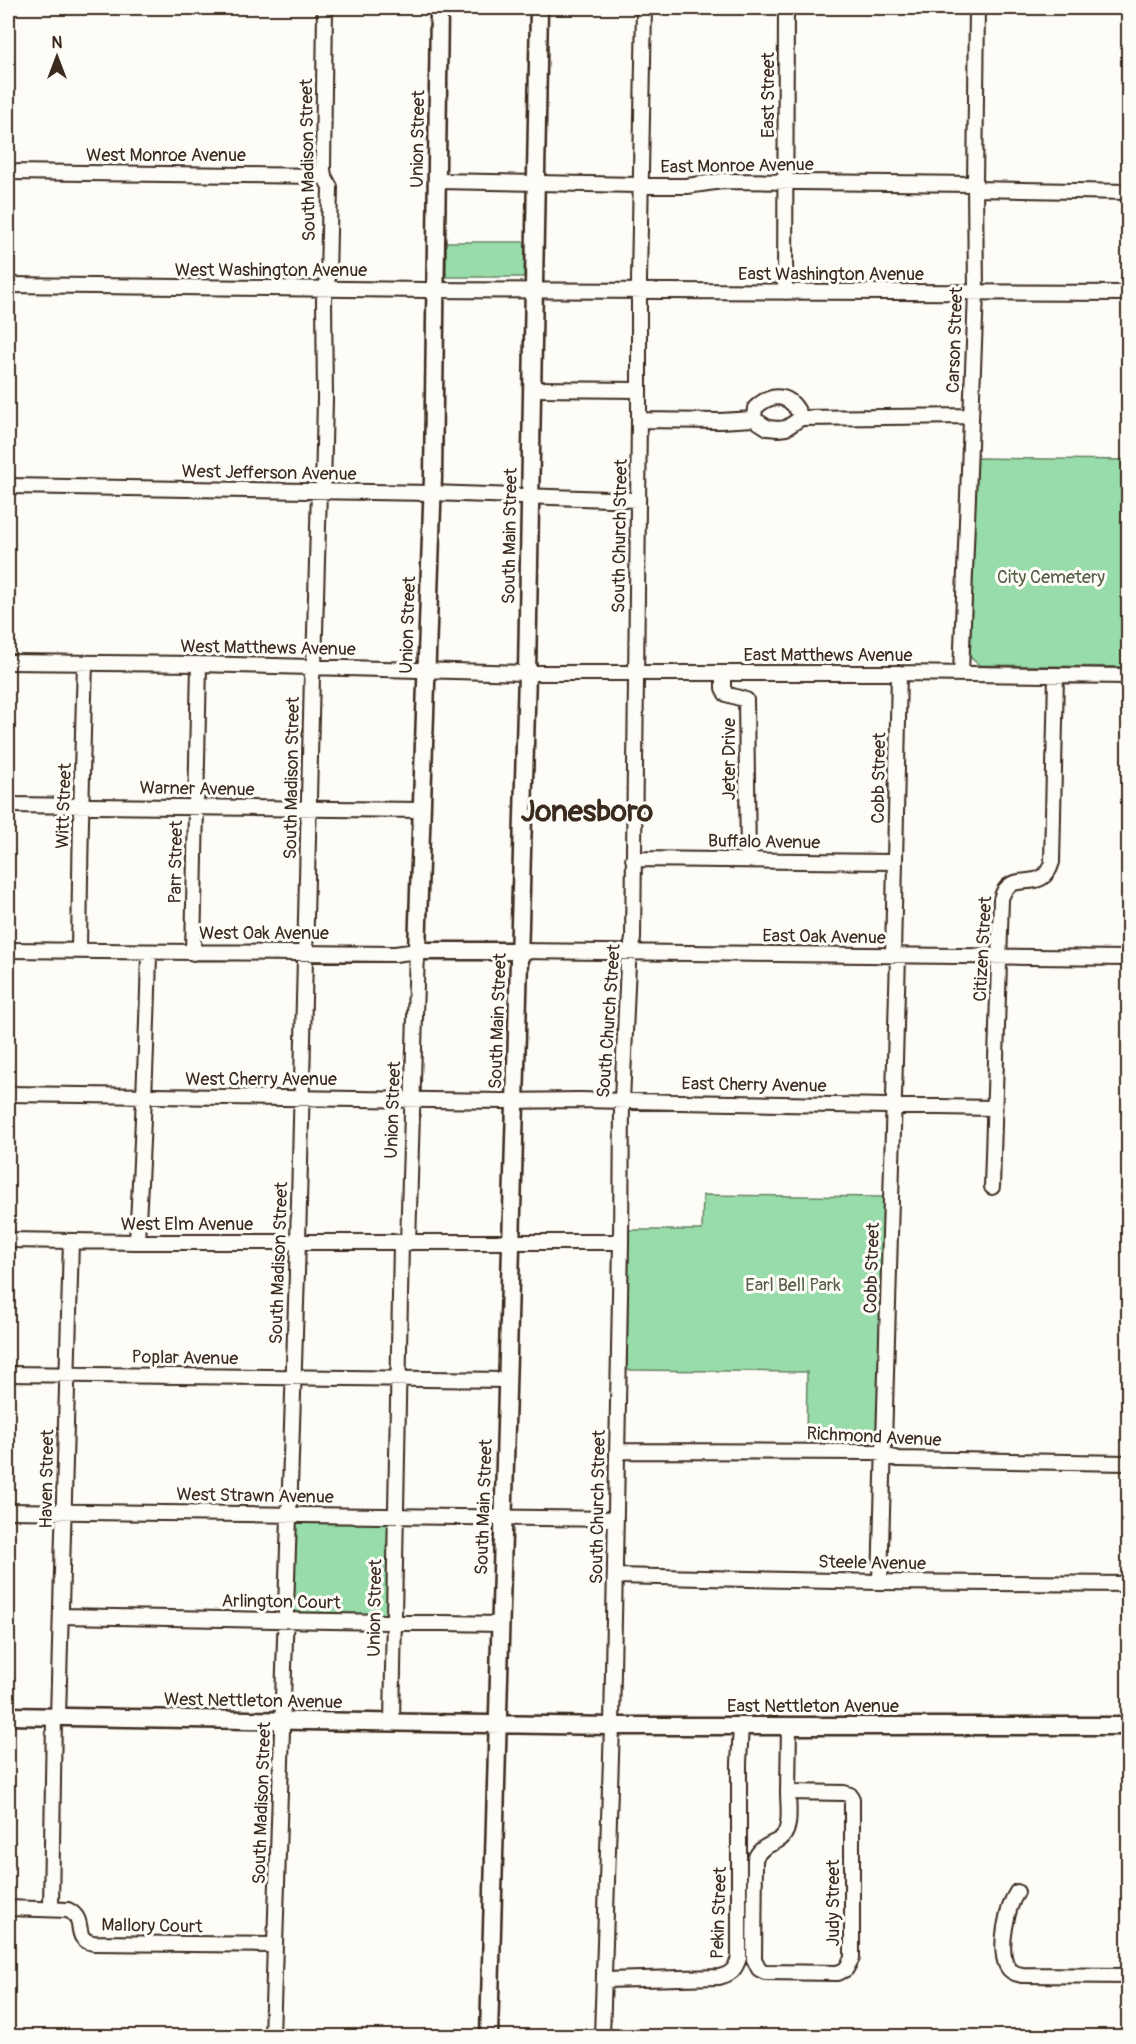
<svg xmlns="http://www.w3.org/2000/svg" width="1136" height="2044" font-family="Pangolin,sans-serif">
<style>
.green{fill:#97dcaa;stroke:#698364;stroke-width:1.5}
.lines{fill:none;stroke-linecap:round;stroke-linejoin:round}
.minor-casing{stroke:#3b2a1e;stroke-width:18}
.major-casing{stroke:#3b2a1e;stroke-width:21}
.minor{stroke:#fdfcf7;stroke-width:14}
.major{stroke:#fdfcf7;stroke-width:16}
.labels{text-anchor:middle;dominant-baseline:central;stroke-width:6;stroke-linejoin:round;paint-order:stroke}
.street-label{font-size:18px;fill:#3b2a1e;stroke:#fdfcf7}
.park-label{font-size:18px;fill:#575f48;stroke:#fdfcf7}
.town-label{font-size:30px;font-weight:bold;fill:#3b2a1e;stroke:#fdfcf7}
</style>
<rect width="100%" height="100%" fill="#fdfcf7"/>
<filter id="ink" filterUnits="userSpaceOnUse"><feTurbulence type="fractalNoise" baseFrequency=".0167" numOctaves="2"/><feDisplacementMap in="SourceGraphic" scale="12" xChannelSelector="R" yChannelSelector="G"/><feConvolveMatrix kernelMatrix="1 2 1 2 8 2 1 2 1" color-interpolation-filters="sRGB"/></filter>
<g filter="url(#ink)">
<path class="green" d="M446,242H525L524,277H446Z
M977,458L1128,460V667L979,665L970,657Z
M703,1195L883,1197L880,1442L806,1441L807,1372L627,1370L629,1230H702Z
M293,1519L390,1520L389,1616L292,1614Z"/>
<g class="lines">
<defs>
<path id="minor" d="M8,172L324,176
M438,181L687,186L722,181L975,184
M975,189L1128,192
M8,285L425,290L1128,293
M785,292L786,8
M533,389L639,390
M754,419L755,408C773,391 792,394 801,418
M639,420L720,421L754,419L768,428L778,429L786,428L801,418L970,416
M8,486L432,493L638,500
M323,491L325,398L324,300L328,277L330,187L324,176L323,169L325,8
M8,662L199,664L527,673H899L1128,676
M723,673V688L726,694L746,700L748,860
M961,673L976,293L975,184L977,8
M8,805L421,810
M633,859L894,862
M8,950L395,954L417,951L408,1243
M79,951C80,855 82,759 85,663
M520,951L1128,958
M193,953L199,664
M893,955L899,673
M8,1094L503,1101L578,1100L993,1108
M992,1187L1001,899C1010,866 1042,897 1052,862L1056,675
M8,1240L137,1242H621
M137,1242C142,1145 147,1049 149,952
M8,1374L507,1380
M617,1451L874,1452L898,1459L1128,1463
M8,1511L616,1519
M615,1576L880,1582L1128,1584
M880,1582L898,956
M62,1616L500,1624
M58,1717L71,1241
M392,1722L401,1243
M788,1792L844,1793L850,1795L852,1799V1958L846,1969L838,1973L765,1972L759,1969L754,1959L755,1859C760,1848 767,1846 777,1841C793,1834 788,1807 788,1792Z
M788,1792L789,1725
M1017,1892C1007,1907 998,1949 1007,1966C1010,1972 1016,1974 1022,1975L1128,1976
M8,1908L68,1910C88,1920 71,1939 93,1943L275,1945
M51,1908L54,1717
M604,1980L719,1977C731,1974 735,1970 739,1958V1763L741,1725
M272,2036L298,1242L312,676L314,667L319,491
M602,2036L612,1726L621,1242L622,1101L628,964L633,939L639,420V280L644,8"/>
<path id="major" d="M439,8L433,477L417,951H520
M8,1716L612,1726H1128
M489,2036L527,673L539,8"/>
</defs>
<use href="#minor" class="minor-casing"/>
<use href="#major" class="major-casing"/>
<use href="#minor" class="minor"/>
<use href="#major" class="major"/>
</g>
</g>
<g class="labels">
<g class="street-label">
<text transform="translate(768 95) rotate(-90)">East Street</text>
<text transform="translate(418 139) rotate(-89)">Union Street</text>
<text x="166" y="155">West Monroe Avenue</text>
<text transform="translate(308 160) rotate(-91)">South Madison Street</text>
<text transform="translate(737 166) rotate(-1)">East Monroe Avenue</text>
<text x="271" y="270">West Washington Avenue</text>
<text x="831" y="274">East Washington Avenue</text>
<text transform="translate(955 340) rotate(-88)">Carson Street</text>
<text transform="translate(269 473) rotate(1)">West Jefferson Avenue</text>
<text transform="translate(510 536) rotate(-89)">South Main Street</text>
<text transform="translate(620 536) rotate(-89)">South Church Street</text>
<text transform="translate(408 625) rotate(-88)">Union Street</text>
<text transform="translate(268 648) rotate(1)">West Matthews Avenue</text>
<text x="828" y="655">East Matthews Avenue</text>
<text transform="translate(729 759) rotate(-90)">Jeter Drive</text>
<text transform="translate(292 778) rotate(-89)">South Madison Street</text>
<text transform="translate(879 778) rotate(-89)">Cobb Street</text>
<text transform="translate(197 789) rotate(1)">Warner Avenue</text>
<text transform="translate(64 806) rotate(-88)">Witt Street</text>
<text transform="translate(764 842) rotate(1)">Buffalo Avenue</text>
<text transform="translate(176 862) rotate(-89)">Parr Street</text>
<text x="264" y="933">West Oak Avenue</text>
<text transform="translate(824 937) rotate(1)">East Oak Avenue</text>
<text transform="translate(983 949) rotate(-87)">Citizen Street</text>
<text transform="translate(498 1021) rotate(-88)">South Main Street</text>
<text transform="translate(609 1021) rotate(-86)">South Church Street</text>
<text x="261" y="1079">West Cherry Avenue</text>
<text transform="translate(754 1085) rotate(1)">East Cherry Avenue</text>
<text transform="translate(393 1110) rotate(-88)">Union Street</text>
<text x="187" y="1224">West Elm Avenue</text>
<text transform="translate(279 1263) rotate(-88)">South Madison Street</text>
<text transform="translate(872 1268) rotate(-88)">Cobb Street</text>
<text transform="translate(185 1358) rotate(1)">Poplar Avenue</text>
<text transform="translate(874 1437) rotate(3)">Richmond Avenue</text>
<text transform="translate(47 1479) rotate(-89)">Haven Street</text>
<text transform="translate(255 1496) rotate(1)">West Strawn Avenue</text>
<text transform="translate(484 1507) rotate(-88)">South Main Street</text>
<text transform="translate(598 1507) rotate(-89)">South Church Street</text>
<text transform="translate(872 1563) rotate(1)">Steele Avenue</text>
<text transform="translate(281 1602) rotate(1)">Arlington Court</text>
<text transform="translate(375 1608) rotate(-89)">Union Street</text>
<text transform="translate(253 1701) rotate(1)">West Nettleton Avenue</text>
<text x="813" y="1706">East Nettleton Avenue</text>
<text transform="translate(262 1803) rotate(-88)">South Madison Street</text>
<text transform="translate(833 1903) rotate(-90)">Judy Street</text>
<text transform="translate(719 1913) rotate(-88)">Pekin Street</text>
<text transform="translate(152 1926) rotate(1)">Mallory Court</text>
</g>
<g class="park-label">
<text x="1051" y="577">City Cemetery</text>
<text x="793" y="1285">Earl Bell Park</text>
</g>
<g class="town-label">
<text x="587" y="811">Jonesboro</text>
</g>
</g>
<rect width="1136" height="2044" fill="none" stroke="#fdfcf7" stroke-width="30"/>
<rect x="15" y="15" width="1106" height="2014" fill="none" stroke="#3b2a1e" stroke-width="2" filter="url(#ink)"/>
<g transform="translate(57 57)" stroke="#fdfcf7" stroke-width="4.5" paint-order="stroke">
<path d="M0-4.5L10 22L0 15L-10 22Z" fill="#3b2a1e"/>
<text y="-9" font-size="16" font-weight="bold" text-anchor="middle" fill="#3b2a1e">N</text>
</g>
</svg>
